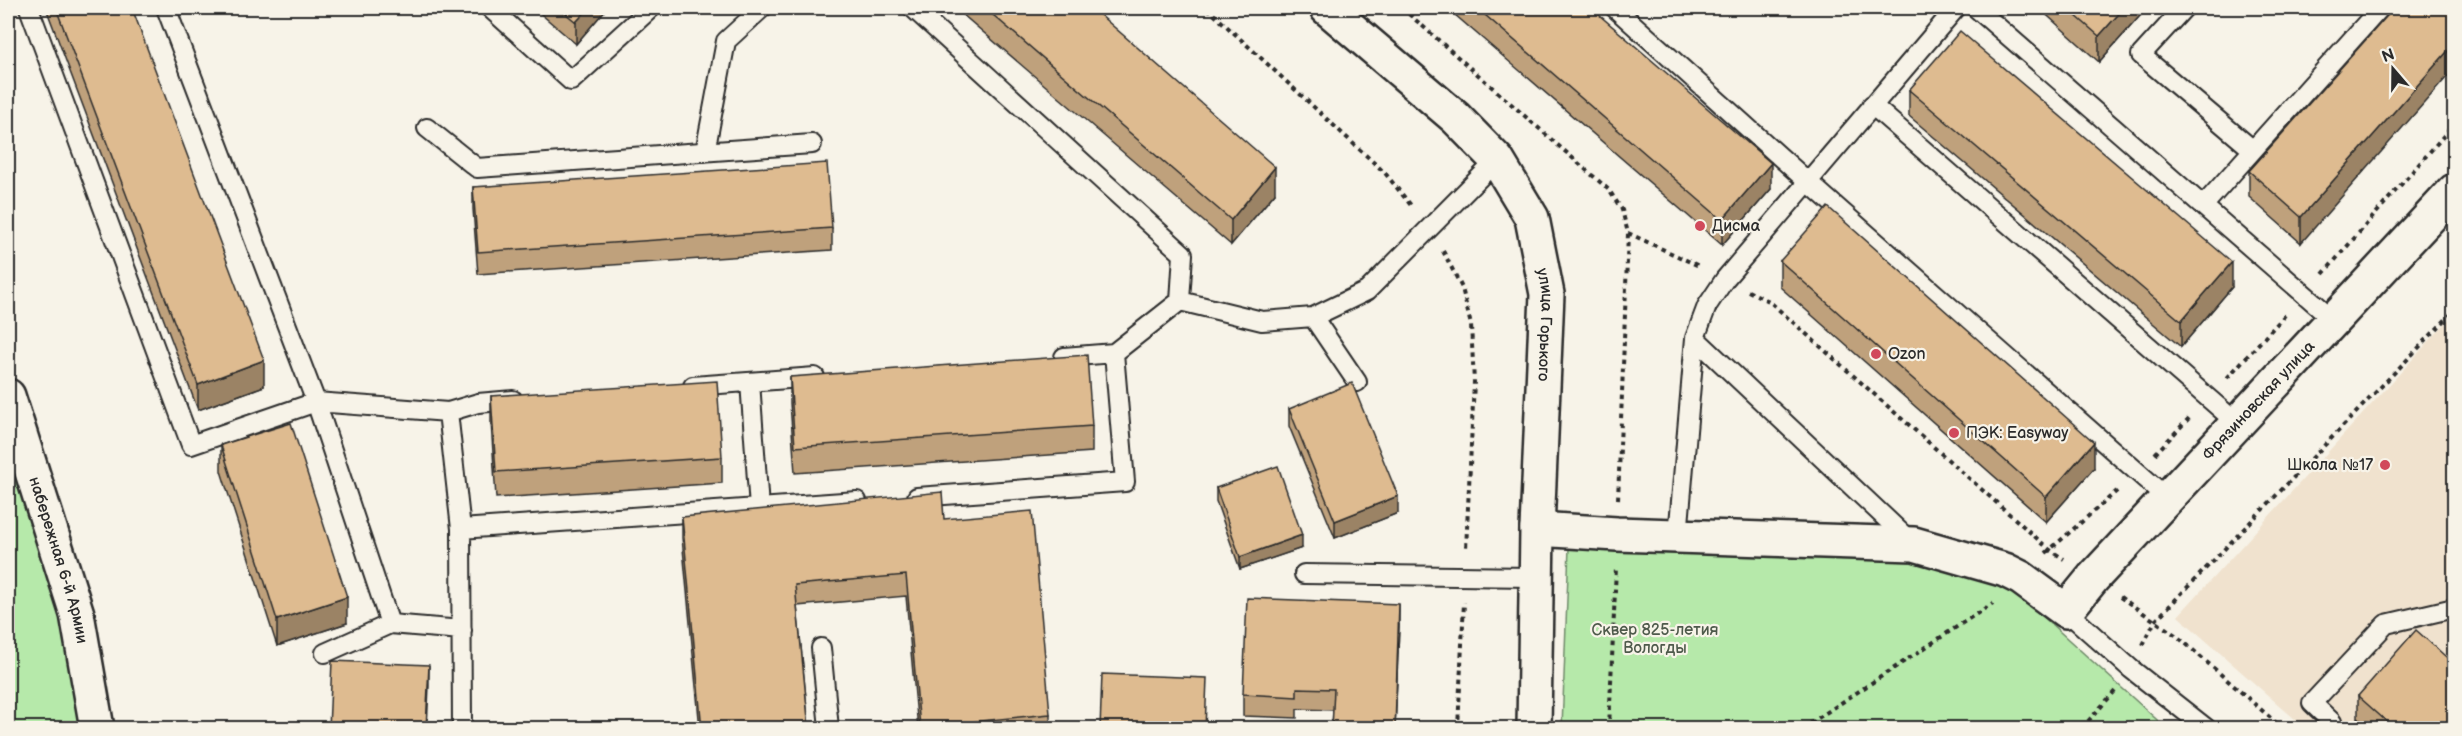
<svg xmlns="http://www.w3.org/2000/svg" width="2462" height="736" font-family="'Balsamiq Sans',sans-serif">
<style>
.built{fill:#f0e2ce}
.green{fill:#b6e9aa;stroke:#708a6a;stroke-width:1.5}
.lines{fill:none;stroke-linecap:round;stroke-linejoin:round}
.lane-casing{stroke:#2b2b2b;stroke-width:22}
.street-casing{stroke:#2b2b2b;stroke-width:38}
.secondary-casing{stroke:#2b2b2b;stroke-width:38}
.path{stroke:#2b2b2b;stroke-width:4;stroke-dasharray:4.5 4.5;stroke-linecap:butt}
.lane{stroke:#f7f3e8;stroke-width:18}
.street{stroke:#f7f3e8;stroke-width:33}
.secondary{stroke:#f7f3e8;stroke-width:33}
.wall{fill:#bfa17c;stroke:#2b2b2b;stroke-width:1.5}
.shaded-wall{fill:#9b8365;stroke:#2b2b2b;stroke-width:1.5}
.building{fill:#debb90;stroke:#2b2b2b;stroke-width:1.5}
.poi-dot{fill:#d1495b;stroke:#f7f3e8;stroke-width:2}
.labels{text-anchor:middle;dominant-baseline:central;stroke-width:4.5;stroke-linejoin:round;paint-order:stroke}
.poi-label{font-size:16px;fill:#2b2b2b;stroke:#f7f3e8;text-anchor:start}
.street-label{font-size:16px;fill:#2b2b2b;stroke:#f7f3e8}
.park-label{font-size:16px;fill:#4e5a4b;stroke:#f7f3e8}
</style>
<rect width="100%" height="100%" fill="#f7f3e8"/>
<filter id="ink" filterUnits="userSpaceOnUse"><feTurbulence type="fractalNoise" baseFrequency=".0167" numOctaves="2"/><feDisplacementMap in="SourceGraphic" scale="12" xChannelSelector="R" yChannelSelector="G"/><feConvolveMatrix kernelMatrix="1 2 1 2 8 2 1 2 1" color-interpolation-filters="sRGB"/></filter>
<g filter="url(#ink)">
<path class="built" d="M2454,314V728H2305L2178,616Z"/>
<path class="green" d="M8,440L65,618L81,728H8Z
M1569,548L1921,560L2007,584L2166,728H1562Z"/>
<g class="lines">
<defs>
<path id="lane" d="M29,8L191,445L316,402L448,412L478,403L513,400
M166,8L316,402L390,624L325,653
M490,8L571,81L651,8
M913,8L1183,254L1180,301L1114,353L1064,357
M1615,8L1808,182L2167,498
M1976,8L2334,320
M2184,8L2141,55L2253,150
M1872,105L2238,424
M427,128L477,168L812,144
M705,152L726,41L762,8
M2203,206L2380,8
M1180,301L1262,321L1313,317L1367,291L1497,160
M1313,317L1357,382
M1695,338L1912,543
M750,382L759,508
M693,386L815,377
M448,412L461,529L857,501
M917,497L1125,482L1114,353
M461,529L462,728
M1678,536L1695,338L1707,306L1725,279L1956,8
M1304,574L1536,577
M2066,611L2131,669L2206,728
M390,624L462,630
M821,648L829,728
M2326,728L2332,722L2312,703L2386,624L2454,608"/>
<g id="street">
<path id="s1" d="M8,396L77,614L97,728"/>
<path id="s2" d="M1537,529L1617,534L1914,544L2005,570L2021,578L2066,611L2093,578L2454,191"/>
</g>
<g id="secondary">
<path id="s3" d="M1327,8L1456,118L1497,160L1532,218L1547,294L1537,529L1534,728"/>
</g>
</defs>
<use href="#lane" class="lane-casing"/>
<use href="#street" class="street-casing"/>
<use href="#secondary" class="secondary-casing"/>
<path class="path" d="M1207,8L1385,173L1413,208
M1402,8L1609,190L1622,210L1628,233L1618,500
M1628,233L1701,267
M1443,251L1462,288L1471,325L1474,382L1466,549
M2323,274L2454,124
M1748,291L1769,301L2050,550L2064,559
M2227,378L2287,313
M2155,454L2191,416
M2046,553L2117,491
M2120,597L2177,636L2282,728
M2143,645L2155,621L2454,311
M1458,728L1464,602
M1609,728L1616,567
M1803,728L1993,603
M2082,728L2116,690"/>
<use href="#lane" class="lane"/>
<use href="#street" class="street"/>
<use href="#secondary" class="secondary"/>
</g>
<path class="wall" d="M46,8H132L264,386L198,410Z
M534,8H607L576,44Z
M955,8H1092L1275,193L1231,245Z
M1447,8H1591L1771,189L1722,245Z
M2039,8H2147L2099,62Z
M2394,8L2301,243L2249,197V171Z
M1909,90L2232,287L2181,347L1909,116Z
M473,187L832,228V250L478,274L473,209Z
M1780,261L2094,468L2046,522L1780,287Z
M790,377L1092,426V452L795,473L790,403Z
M491,396L722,457V483L496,498L491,422Z
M1289,409L1398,513L1335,538L1289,426Z
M221,445L347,623L277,646L221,471Z
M1216,488L1302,548L1240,569L1216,501Z
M682,517L944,519L1050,714V729H918L906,596L797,606L809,729H700L682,538Z
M1399,625L1395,729H1332L1333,710L1297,709V718L1243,716V694Z
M2358,696L2454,729H2371L2358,718Z"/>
<path class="shaded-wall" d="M589,8H607L576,44V22Z
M2124,8H2147L2099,62V36Z
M2454,44V69L2301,243V217Z
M1771,163V189L1722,245V220Z
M1275,167V193L1231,245V220Z
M2232,262V287L2181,347V321Z
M264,360V386L198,410V385Z
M2094,442V468L2046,522V497Z
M1398,496V513L1335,538V521Z
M1302,535V548L1240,569V557Z
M347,597V623L277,646V620Z
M1399,604V625L1395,729Z
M429,665V686L427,729H426Z"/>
<path class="building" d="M56,8H132L264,360L198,385Z
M559,8H589L576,22Z
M985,8H1092L1275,167L1231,220Z
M1477,8H1591L1771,163L1722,220Z
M2067,8H2124L2099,36Z
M2394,8H2454V44L2301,217L2249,171Z
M1960,31L2232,262L2181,321L1909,90Z
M827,163L832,228L478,252L473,187Z
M1828,207L2094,442L2046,497L1780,261Z
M1087,355L1092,426L795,447L790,377Z
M717,381L722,457L496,472L491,396Z
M1352,383L1398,496L1335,521L1289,409Z
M291,423L347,597L277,620L221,445Z
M1278,466L1302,535L1240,557L1216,488Z
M942,492L944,519L1032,511L1050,714L920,727L906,575L795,585L809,729H702L682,517Z
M1247,598L1399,604L1395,729H1332L1334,689L1297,688V697L1243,694Z
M2416,630L2454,664V729H2395L2358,696Z
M332,661L429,665L426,729H329Z
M1102,674L1207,678L1205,729H1100Z"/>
</g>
<g class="poi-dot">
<circle cx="1700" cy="226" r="6"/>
<circle cx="1876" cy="354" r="6"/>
<circle cx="1954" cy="433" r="6"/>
<circle cx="2385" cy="465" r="6"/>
</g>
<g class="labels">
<g class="poi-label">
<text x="1712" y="226">Дисма</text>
<text x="1888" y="354">Ozon</text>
<text x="1966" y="433">ПЭК: Easyway</text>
<text x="2373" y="465" text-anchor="end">Школа №17</text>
</g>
<g class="street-label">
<text stroke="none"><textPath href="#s3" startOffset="404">улица Горького</textPath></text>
<text stroke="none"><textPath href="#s2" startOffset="831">Фрязиновская улица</textPath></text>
<text stroke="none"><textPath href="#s1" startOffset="172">набережная 6-й Армии</textPath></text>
</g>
<g class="park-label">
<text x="1655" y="630">Сквер 825-летия<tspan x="1655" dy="18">Вологды</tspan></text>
</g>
</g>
<rect width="2462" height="736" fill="none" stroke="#f7f3e8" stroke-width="30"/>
<rect x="15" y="15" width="2432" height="706" fill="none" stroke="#2b2b2b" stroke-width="2" filter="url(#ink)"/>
<g transform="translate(2393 69) rotate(340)" stroke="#f7f3e8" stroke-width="4.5" paint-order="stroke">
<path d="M0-4.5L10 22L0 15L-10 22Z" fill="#2b2b2b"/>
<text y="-9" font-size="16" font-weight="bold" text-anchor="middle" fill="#2b2b2b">N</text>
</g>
</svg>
